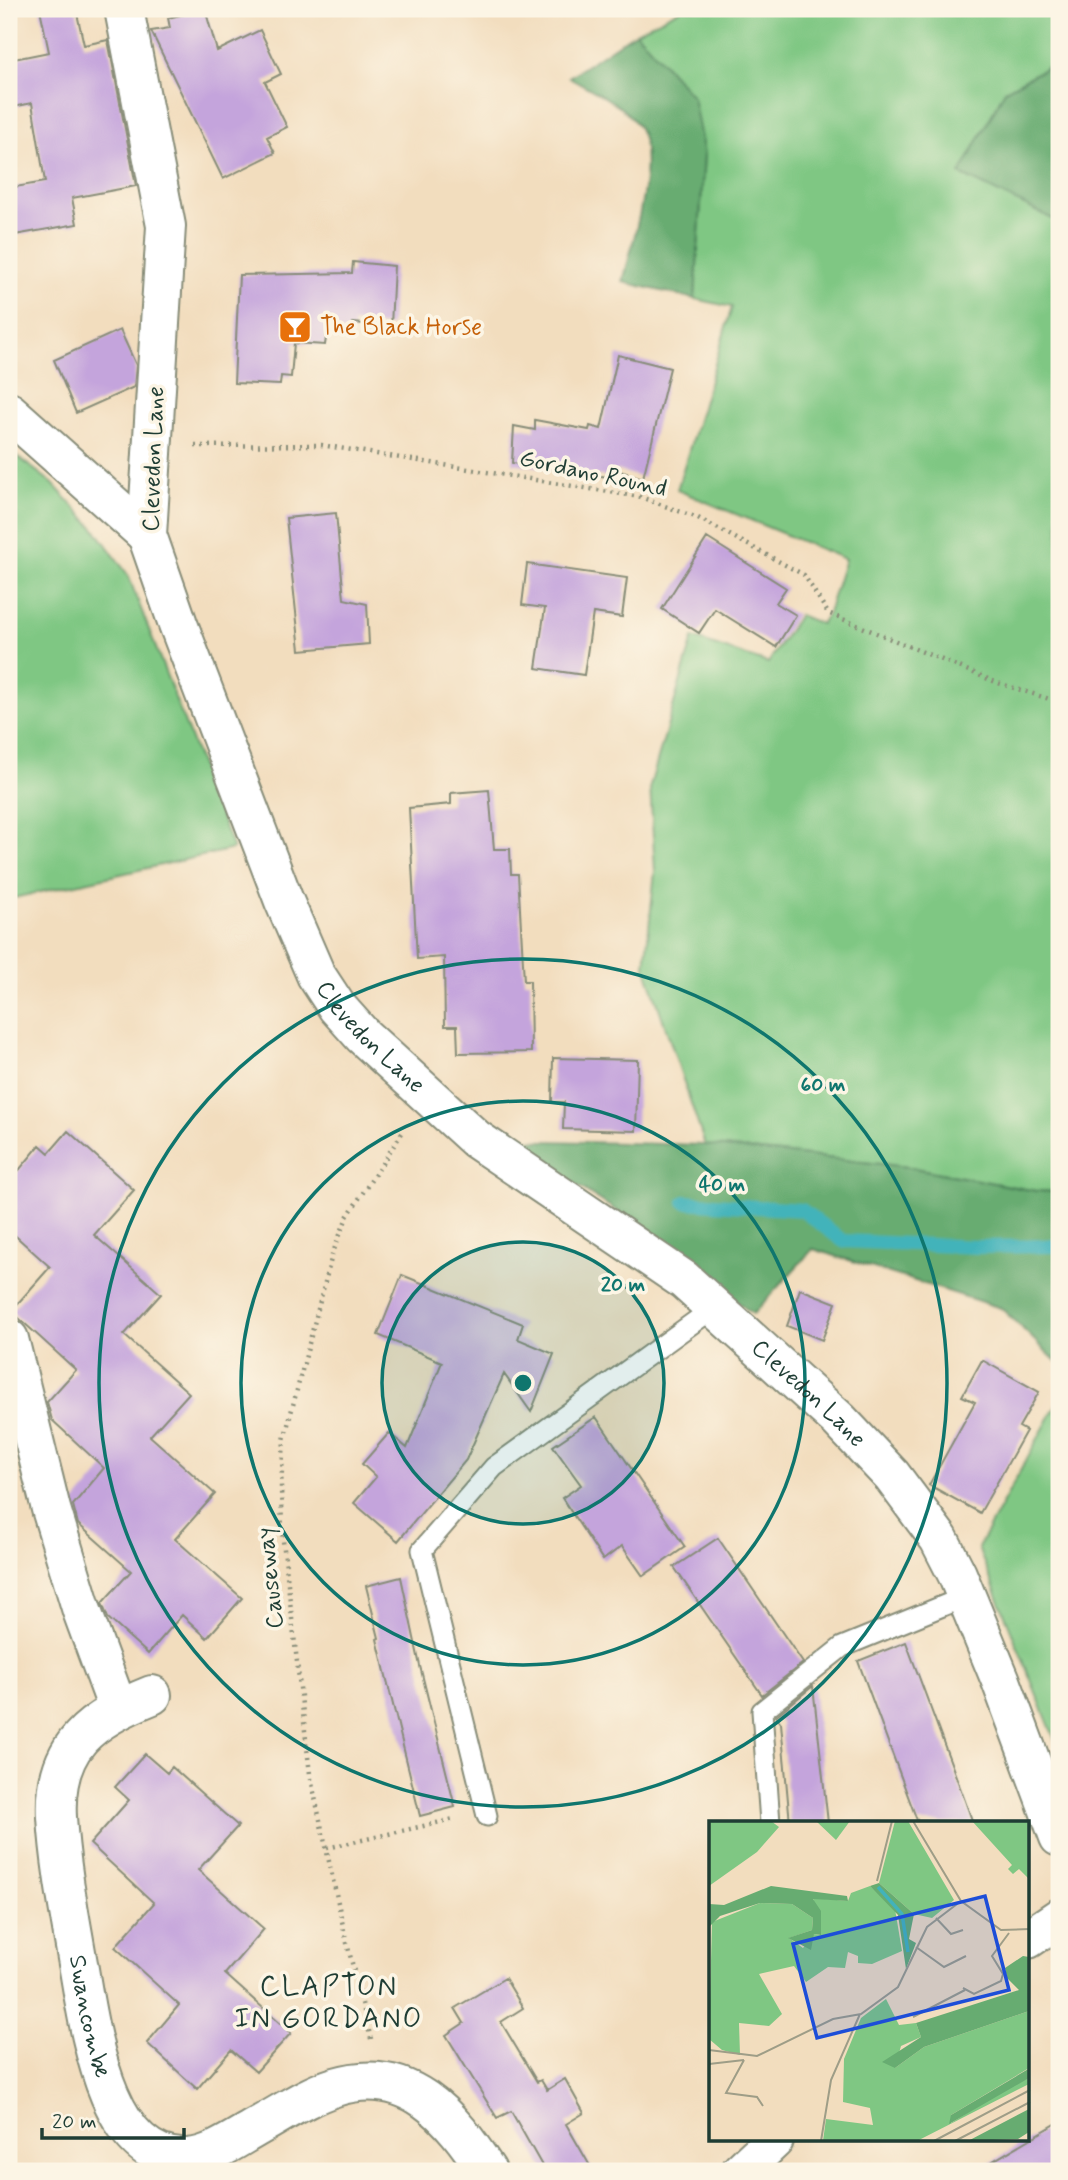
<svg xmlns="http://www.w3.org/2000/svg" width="1068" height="2180" font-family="Mynerve,sans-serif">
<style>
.green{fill:#7fc783;stroke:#4f825c;stroke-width:2}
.forest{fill:#67ac71;stroke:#437452;stroke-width:2}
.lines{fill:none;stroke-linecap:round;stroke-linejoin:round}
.stream{stroke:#42b3ba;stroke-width:14}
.building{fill:#c4a4dc}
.lane-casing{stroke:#888d79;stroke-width:23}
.street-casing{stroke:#888d79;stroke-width:42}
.path{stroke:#888d79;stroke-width:4.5;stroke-dasharray:2 5;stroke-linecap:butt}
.lane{stroke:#fff;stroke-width:19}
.street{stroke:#fff;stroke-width:38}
.ring{fill:none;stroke:#0f766e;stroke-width:3.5}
.labels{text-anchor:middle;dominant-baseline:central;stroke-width:7;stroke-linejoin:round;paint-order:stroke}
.food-label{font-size:24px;fill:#c56008;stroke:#fcf5e5;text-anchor:start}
.street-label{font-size:24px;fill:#1f3d34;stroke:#fcf5e5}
.quarter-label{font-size:28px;letter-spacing:2px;fill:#1f3d34;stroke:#fcf5e5}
.inset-river{fill:none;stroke:#42b3ba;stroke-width:3.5}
.inset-road{fill:none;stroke:#9e9d87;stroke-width:2}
.view{fill:#1d4ed8;fill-opacity:0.15;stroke:#1d4ed8;stroke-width:3.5}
.inset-edge{fill:none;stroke:#1f3d34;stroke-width:3.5}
.centre{fill:#0f766e;stroke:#fcf5e5;stroke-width:3.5}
.ring-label{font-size:21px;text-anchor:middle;font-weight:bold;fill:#0f766e;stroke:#fcf5e5;stroke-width:7;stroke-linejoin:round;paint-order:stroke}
</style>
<rect width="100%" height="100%" fill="#fcf5e5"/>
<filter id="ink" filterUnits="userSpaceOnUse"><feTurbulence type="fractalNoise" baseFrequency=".0143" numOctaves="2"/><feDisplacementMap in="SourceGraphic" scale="14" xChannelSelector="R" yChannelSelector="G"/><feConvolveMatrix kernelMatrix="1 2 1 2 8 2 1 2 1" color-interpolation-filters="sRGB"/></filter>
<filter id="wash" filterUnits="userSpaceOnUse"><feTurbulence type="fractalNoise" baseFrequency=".00686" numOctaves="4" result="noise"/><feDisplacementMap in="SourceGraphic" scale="28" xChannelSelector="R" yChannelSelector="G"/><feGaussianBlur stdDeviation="1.57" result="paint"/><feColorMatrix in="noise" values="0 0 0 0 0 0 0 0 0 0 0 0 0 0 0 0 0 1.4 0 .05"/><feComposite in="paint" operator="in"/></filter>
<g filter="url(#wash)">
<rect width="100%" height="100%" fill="#f2ddbe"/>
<path class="green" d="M681,9H1059V61L1005,90L961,174L1059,222V1192L1036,1191L909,1167L705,1145L645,966L655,871L650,786L693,638L768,663L799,615L821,624L828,613L845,559L677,490L732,307L695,299L704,154L636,32Z
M9,450L52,483L95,529L128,575L233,849L9,899Z
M1059,1400V1750L978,1548Z"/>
<path class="forest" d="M636,32L693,97L704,154L695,299L623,282C632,243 658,165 639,128C627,106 590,89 569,77Z
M1059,61V222L960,174L1005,90Z
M507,1140L705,1145L909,1167L1036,1191L1059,1192V1364L1001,1308L813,1249L753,1314L640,1226Z"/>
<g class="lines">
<path class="stream" d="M685,1202L802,1210L843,1241L977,1247L1059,1246"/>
</g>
<g id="blocks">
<path class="building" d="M40,9H76L84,45L108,40L136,186L72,198L77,224L9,236V188L45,182L32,103L13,107L9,86V60L49,52Z
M205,9L217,51L260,30L281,74L265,82L287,127L267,137L275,153L223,179L151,31L170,28L168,18Z
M353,262L394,266L391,326L353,323V332L327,331L325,345L294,343L291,377L281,376L280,385L234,383L239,275L352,273Z
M120,330L136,365L134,387L76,413L54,360Z
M618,355L670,368L643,478L616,470L615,478L512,463L514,426L535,430V420L589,430L590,426L601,429Z
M336,513L344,599L367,604L369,644L300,650L286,518Z
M707,538L786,588L776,603L796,615L776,647L715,609L699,633L662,609Z
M527,564L627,578L622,617L593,613L584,675L536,668L545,608L522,605Z
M489,790L494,849H510L511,874H518L524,981H530L531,1052L458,1053L457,1026H445L444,957L417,959L409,808L451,804V793Z
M553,1058L638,1060L636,1131L563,1129L564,1102H552Z
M68,1131L134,1190L94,1235L161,1294L124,1335L189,1393L150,1436L215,1494L175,1539L242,1598L207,1638L182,1615L148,1654L108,1618L102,1603L131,1571L78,1524L73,1505L104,1468L52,1420L47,1402L76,1370L11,1311L50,1267L9,1230V1182L40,1145L49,1153Z
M402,1275L523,1324L518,1339L554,1354L531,1412L504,1374L466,1460L398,1541L354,1503L376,1477L362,1464L389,1433L407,1448L442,1362L378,1335Z
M800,1289L836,1303L822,1340L787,1326Z
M982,1360L1039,1392L1019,1427L1026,1431L980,1513L929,1485L975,1402L962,1396Z
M596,1417L685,1547L643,1576L622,1546L603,1560L562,1498L581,1485L553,1446Z
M718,1538L803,1663L762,1695L674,1567Z
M401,1577L420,1666L455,1807L420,1816L377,1639L379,1638L366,1586Z
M906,1642L964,1798L973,1823H918L858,1661Z
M813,1686L828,1823H790L781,1723L776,1716Z
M145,1754L167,1773L172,1767L238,1826L198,1870L264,1929L225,1974L291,2033L256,2072L231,2050L197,2089L147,2043L179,2005L115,1947L154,1903L90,1844L129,1800L115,1787Z
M505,1978L523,2008L501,2022L537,2082L541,2080L547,2090L565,2079L584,2113L566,2124L593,2171H545L511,2111L497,2118L446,2035L464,2023L455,2008Z
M1059,2122V2171H976Z"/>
</g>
</g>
<g filter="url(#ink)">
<use href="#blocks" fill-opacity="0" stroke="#888d79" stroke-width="2"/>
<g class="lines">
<defs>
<path id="lane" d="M487,1816L422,1550L494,1467L715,1307
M770,1823L762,1711L842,1647L967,1596"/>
<g id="street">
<path id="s1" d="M124,9L166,226L147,535L178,624L284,901L316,975L337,1007L363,1036L476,1139L684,1280L839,1420L892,1476L939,1539L957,1574L1001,1681L1059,1837"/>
<path d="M9,412L147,535"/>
<path d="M9,1339L51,1509L82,1611L118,1709"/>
<path id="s2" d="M152,1695C92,1719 53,1745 57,1817C60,1865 69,1911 77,1958C88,2017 103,2164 188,2158C212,2156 234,2140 255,2128C281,2114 306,2096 335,2087C409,2064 451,2116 487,2171"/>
<path d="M1028,1939L1059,1918"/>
<path d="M741,2171L774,2140"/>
</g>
</defs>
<use href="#lane" class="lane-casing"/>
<use href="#street" class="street-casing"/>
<path class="path" d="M195,446L321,445L640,497L698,518L804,575L828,613L998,683L1059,702
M327,1848L454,1819
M371,2039L345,1935L310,1774L282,1532L281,1485L284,1440L332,1255L347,1217L404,1130"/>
<use href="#lane" class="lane"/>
<use href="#street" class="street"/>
</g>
</g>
<circle cx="523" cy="1383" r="141" fill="#0f766e" fill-opacity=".12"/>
<g class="ring">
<circle cx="523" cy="1383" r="141"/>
<circle cx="523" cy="1383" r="282"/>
<circle cx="523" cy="1383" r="424"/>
</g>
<defs>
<symbol id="bar-square" viewBox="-11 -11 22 22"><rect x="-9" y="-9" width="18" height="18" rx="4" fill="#e8710a" stroke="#fcf5e5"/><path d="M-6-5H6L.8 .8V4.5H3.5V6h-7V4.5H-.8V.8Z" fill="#fff"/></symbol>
</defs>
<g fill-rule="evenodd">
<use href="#bar-square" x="276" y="308" width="38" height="38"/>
</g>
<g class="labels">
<g class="food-label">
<text x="320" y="327">The Black Horse</text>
</g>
<g class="street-label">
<text transform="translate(154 459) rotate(-88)">Clevedon Lane</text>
<text transform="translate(593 474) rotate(12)">Gordano Round</text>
<text stroke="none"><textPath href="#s1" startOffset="1085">Clevedon Lane</textPath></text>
<text stroke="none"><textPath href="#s1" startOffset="1652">Clevedon Lane</textPath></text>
<text transform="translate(271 1578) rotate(-96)">Causeway</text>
<text stroke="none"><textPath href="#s2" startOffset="371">Swancombe</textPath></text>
</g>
<g class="quarter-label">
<text x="329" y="1987">CLAPTON<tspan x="329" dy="32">IN GORDANO</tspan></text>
</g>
</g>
<g transform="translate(709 1821)">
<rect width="320" height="320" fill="#f2ddbe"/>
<path d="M0,0H62L70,6L48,31L0,65ZM107,0H141L127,19ZM186,0H199L245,79L223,97L205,93L170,62ZM263,0H320V58L310,48L304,53L299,48L303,44ZM161,65L186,88L193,130L163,143L149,142V135L139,131L136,147L119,146L97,161L85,145L50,153L73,193L60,205L30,202L31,234L13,229L0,218L3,101L51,82L83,83L104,97L103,109L80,117L94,127L105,113L111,114L104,77L139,80L142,72ZM177,178L190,204L207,202L212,216L192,225L186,247L215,226L320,190V247L242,294V302L300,266L320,257V263L208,320H114L117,298L164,304L161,287L134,281L135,238L152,197Z" fill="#7fc783"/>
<path d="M170,62L205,93L200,118L207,122L197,148L189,94L161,65ZM62,65L138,75L139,80L104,78L112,90V114L105,113L102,129L79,117L103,109L104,97L83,83L51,82L11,95L0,106V83L15,84ZM314,135L320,136V190L215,226L186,247L173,241L212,216L207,202L310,169L298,157L296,147ZM321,247L320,257L240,303L242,294ZM320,288V311L309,318L259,320Z" fill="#67ac71"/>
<path class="inset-river" d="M169,66L193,93L199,131"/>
<path class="inset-road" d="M204,0L252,80L292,109L321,108M168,60L183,0M227,97L242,113L254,109M207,126L235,146L257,135M254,167L265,173L292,160L294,153L283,135L300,112M204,196L256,169M0,229L48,235L124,198L152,193L189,166L218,106L252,80M35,239L17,272L48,276L54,285M0,243L35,239M112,320L122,259L151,193M225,320L321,269M246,320L321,281"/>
<path class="view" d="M276,75L300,169L108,217L84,123Z"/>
<rect width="320" height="320" class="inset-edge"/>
</g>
<circle cx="523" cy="1383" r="10" class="centre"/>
<g class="ring-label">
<text x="823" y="1091">60 m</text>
<text x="722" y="1191">40 m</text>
<text x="623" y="1291">20 m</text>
</g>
<rect width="1068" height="2180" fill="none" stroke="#fcf5e5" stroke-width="35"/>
<path d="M42 2128v10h142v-10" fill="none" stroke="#1f3d34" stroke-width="3.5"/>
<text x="52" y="2128" font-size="21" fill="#1f3d34" stroke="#fcf5e5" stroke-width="5" paint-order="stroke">20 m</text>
</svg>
